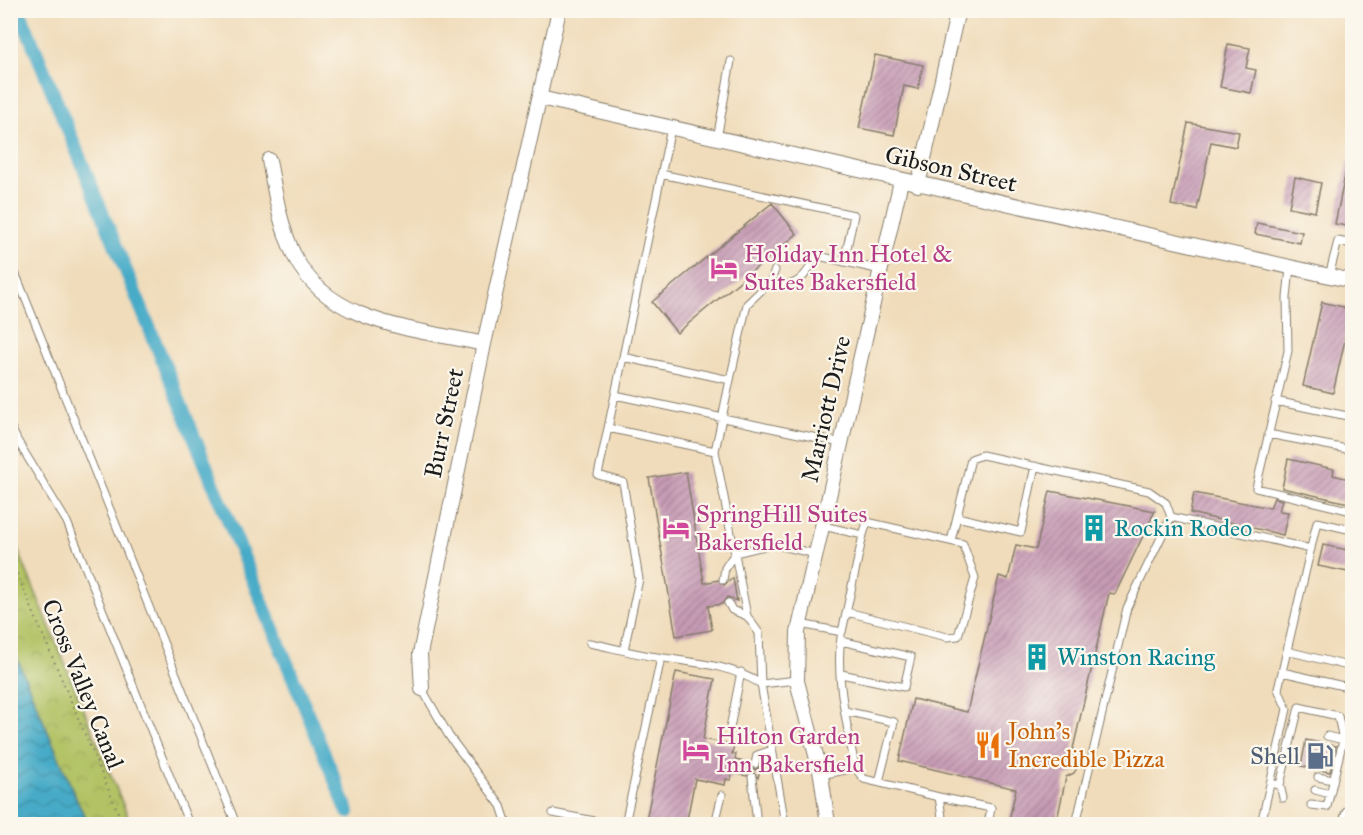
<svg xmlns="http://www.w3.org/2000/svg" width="1363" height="835" font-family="'IM FELL Great Primer',serif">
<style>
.park{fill:url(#park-crowns);stroke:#676f40;stroke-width:1.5}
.water{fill:url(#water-waves);stroke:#326472;stroke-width:1.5}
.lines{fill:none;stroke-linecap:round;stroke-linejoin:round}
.canal{stroke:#47abc7;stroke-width:14}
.building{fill:url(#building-hatch)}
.lane-casing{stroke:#867c6b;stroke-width:9}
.street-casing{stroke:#867c6b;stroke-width:16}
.primary-casing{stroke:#867c6b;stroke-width:23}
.path{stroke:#867c6b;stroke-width:2;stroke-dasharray:1.5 4.5;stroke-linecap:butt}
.lane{stroke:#fff;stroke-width:7}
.street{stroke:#fff;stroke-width:14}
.primary{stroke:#fff;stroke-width:21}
.labels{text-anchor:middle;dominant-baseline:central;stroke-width:4.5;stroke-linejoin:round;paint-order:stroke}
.street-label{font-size:24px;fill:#1c1c1c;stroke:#fbf7ec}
.hotel-label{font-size:24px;fill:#b23c85;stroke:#fbf7ec;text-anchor:start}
.culture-label{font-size:24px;fill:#0d838f;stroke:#fbf7ec;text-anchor:start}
.food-label{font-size:24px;fill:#c56008;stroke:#fbf7ec;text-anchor:start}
.service-label{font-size:24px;fill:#4e5e75;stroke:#fbf7ec;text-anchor:end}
</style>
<defs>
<pattern id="park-crowns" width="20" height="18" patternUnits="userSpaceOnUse" patternTransform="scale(1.5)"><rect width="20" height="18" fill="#b2c265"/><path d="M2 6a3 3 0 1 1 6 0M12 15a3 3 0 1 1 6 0" fill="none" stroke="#98a657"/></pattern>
<pattern id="water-waves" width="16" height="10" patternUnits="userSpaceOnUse" patternTransform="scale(1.5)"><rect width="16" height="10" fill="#47abc7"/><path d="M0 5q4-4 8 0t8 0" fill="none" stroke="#3a8aa1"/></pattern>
<pattern id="building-hatch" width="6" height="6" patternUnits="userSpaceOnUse" patternTransform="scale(1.5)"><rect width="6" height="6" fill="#c79bb6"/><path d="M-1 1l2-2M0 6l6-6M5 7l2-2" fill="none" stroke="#a17e93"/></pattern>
</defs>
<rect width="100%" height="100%" fill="#fbf7ec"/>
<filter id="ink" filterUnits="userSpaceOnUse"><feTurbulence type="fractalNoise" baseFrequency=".0167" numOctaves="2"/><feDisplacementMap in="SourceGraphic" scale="12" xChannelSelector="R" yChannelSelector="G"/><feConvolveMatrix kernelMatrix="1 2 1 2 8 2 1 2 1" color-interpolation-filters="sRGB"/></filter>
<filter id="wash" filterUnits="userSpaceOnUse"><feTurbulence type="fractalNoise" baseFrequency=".008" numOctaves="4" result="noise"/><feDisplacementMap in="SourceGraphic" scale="24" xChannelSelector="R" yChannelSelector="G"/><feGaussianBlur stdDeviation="1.35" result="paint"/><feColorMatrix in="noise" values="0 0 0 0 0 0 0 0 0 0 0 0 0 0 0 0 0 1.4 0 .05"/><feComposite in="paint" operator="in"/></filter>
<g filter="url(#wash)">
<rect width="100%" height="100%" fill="#f0dcba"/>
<path class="park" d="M11,533L131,824H11Z"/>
<path class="water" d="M10,642L78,803L89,824H11Z"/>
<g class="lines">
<path class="canal" d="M19,10L348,812"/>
</g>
<g id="blocks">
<path class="building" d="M1228,44L1250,48L1246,68L1256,70L1251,93L1220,87Z
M875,55L923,65L918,89L904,86L894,135L859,128Z
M1188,123L1239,132L1236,147L1211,142L1197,210L1171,205Z
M1348,161L1353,162V227L1335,224Z
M1295,177L1321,183L1315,212L1289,207Z
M772,203L797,234L677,333L652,302Z
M1257,223L1302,232L1300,243L1255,234Z
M1322,302L1352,309L1333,393L1303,386Z
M1288,459L1334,469L1333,475L1353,480V504L1282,488Z
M686,472L704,583L718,580L724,585L733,578L737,601L727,597L722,604L708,606L712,630L676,636L649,478Z
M1050,491L1155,511L1115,594L1109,593L1072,753L1078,766L1074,773L1066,777L1056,825H1008L1016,789L899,761L913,699L967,712L999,576L1008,579L1016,545L1036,549Z
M1194,493L1270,508L1274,498L1282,500L1279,511L1288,512L1283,535L1190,513Z
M1323,545L1353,551V573L1318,566Z
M676,672L715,679L703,739L734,745L732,754H736L735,760L749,763L754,770L761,766L758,778L752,771L747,776L732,773L731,780L726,779L725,785L695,779L686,825H645Z
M1306,740L1336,746L1330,772L1301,766Z"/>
</g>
</g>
<g filter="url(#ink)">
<use href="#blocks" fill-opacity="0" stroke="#867c6b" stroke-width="1.5"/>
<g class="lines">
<defs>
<path id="lane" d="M671,128L623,357L730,380L747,304L771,281C792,292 809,277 814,255L881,270
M717,139L731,61
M661,174L854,215L844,262
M794,256L814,255
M10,260L236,824
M1290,267L1287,298L1288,351L1256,488L1352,511
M1329,276L1338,241L1352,244
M771,281L775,270
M615,395L841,443
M1275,401L1352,417
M10,425L17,440L67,522L189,824
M608,428L623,357
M1268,434L1352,450
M715,451L747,616L759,633L761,684
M957,517L1021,532L1035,466
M823,526L863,535L867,522L963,544L975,578L958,636L947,637L847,612
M951,541L971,459L982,455L1149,491L1166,503L1171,517
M723,580L725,568L735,553L773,544L816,554
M728,603L732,610L747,616
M800,624L842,632L863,535
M841,637C835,681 848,726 855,768
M590,643C614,648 638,655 663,658C698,663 730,665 761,684
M624,650L639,579L623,482L598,475L608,428L715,451L730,380
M1287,651L1352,667
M1282,672L1352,688
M841,674L904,687L911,657L841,641
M422,689L449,736L501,806L507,824
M845,711L894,722L879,782
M730,728L741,672
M1327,736L1343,740
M755,764L757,755L772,750
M821,775L855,768L864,779L939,797L943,824
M752,777L757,824
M1318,777L1333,780
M1270,783L1280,785L1299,707L1338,716L1343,740L1327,807L1311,805
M1280,785L1283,798
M1315,790L1330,794
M939,797L991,808L988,824
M553,813L610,824
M1261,822L1273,824
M625,824L661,658
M715,824L722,795
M785,824L761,684L797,680
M1076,824L1127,608L1171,517L1311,549
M1261,824L1287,709L1278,689L1317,522L1352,530"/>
<path id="street" d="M540,98L1352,281
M269,160C275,193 280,227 295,257C329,325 418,329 484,344
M918,185L958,10
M422,689L420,654L484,344L559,10
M828,824L821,775L797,681L798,632L901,181"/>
<path id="primary" d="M1350,824L1352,815"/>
</defs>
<use href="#lane" class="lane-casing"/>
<use href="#street" class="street-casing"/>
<use href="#primary" class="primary-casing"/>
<path class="path" d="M10,557L123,824"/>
<use href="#lane" class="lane"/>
<use href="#street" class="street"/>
<use href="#primary" class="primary"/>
</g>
</g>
<defs>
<symbol id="hotel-bare" viewBox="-9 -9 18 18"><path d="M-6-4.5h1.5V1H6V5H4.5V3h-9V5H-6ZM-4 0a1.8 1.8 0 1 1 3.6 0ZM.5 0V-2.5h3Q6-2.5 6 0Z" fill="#d1479c" stroke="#fbf7ec" stroke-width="2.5" paint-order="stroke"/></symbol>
<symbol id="building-bare" viewBox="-9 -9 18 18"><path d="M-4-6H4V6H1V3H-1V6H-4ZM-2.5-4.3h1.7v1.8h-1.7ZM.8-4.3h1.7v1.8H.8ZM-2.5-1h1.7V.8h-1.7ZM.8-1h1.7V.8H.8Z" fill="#0f9aa8" stroke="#fbf7ec" stroke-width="2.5" paint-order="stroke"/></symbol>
<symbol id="restaurant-bare" viewBox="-9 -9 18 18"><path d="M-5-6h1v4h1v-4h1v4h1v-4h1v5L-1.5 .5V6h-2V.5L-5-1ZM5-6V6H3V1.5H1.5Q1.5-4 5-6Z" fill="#e8710a" stroke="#fbf7ec" stroke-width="2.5" paint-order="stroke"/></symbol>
<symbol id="fuel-bare" viewBox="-9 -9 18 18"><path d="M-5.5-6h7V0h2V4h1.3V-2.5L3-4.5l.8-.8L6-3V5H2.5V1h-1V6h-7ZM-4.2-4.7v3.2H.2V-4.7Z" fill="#5c6f8a" stroke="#fbf7ec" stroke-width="2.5" paint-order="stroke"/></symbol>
</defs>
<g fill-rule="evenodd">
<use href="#hotel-bare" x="705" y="249" width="38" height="38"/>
<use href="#hotel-bare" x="657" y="509" width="38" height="38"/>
<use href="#building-bare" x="1075" y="509" width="38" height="38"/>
<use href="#building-bare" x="1018" y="638" width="38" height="38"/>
<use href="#restaurant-bare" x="969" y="726" width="38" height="38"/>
<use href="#hotel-bare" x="677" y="731" width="38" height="38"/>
<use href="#fuel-bare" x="1301" y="737" width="38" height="38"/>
</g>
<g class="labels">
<g class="street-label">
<text transform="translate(951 169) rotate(13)">Gibson Street</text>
<text transform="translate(826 409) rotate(-77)">Marriott Drive</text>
<text transform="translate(444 423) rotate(-78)">Burr Street</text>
<text transform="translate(83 684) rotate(68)">Cross Valley Canal</text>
</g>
<g class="hotel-label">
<text x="744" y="254">Holiday Inn Hotel &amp;<tspan x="744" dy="28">Suites Bakersfield</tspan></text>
<text x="696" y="514">SpringHill Suites<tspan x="696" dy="28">Bakersfield</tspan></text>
<text x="716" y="736">Hilton Garden<tspan x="716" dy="28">Inn Bakersfield</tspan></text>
</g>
<g class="culture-label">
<text x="1114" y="528">Rockin Rodeo</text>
<text x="1057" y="657">Winston Racing</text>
</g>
<g class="food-label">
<text x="1008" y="731">John's<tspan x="1008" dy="28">Incredible Pizza</tspan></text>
</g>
<g class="service-label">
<text x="1300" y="756">Shell</text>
</g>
</g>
<rect width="1363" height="835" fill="none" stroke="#fbf7ec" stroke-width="36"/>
</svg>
